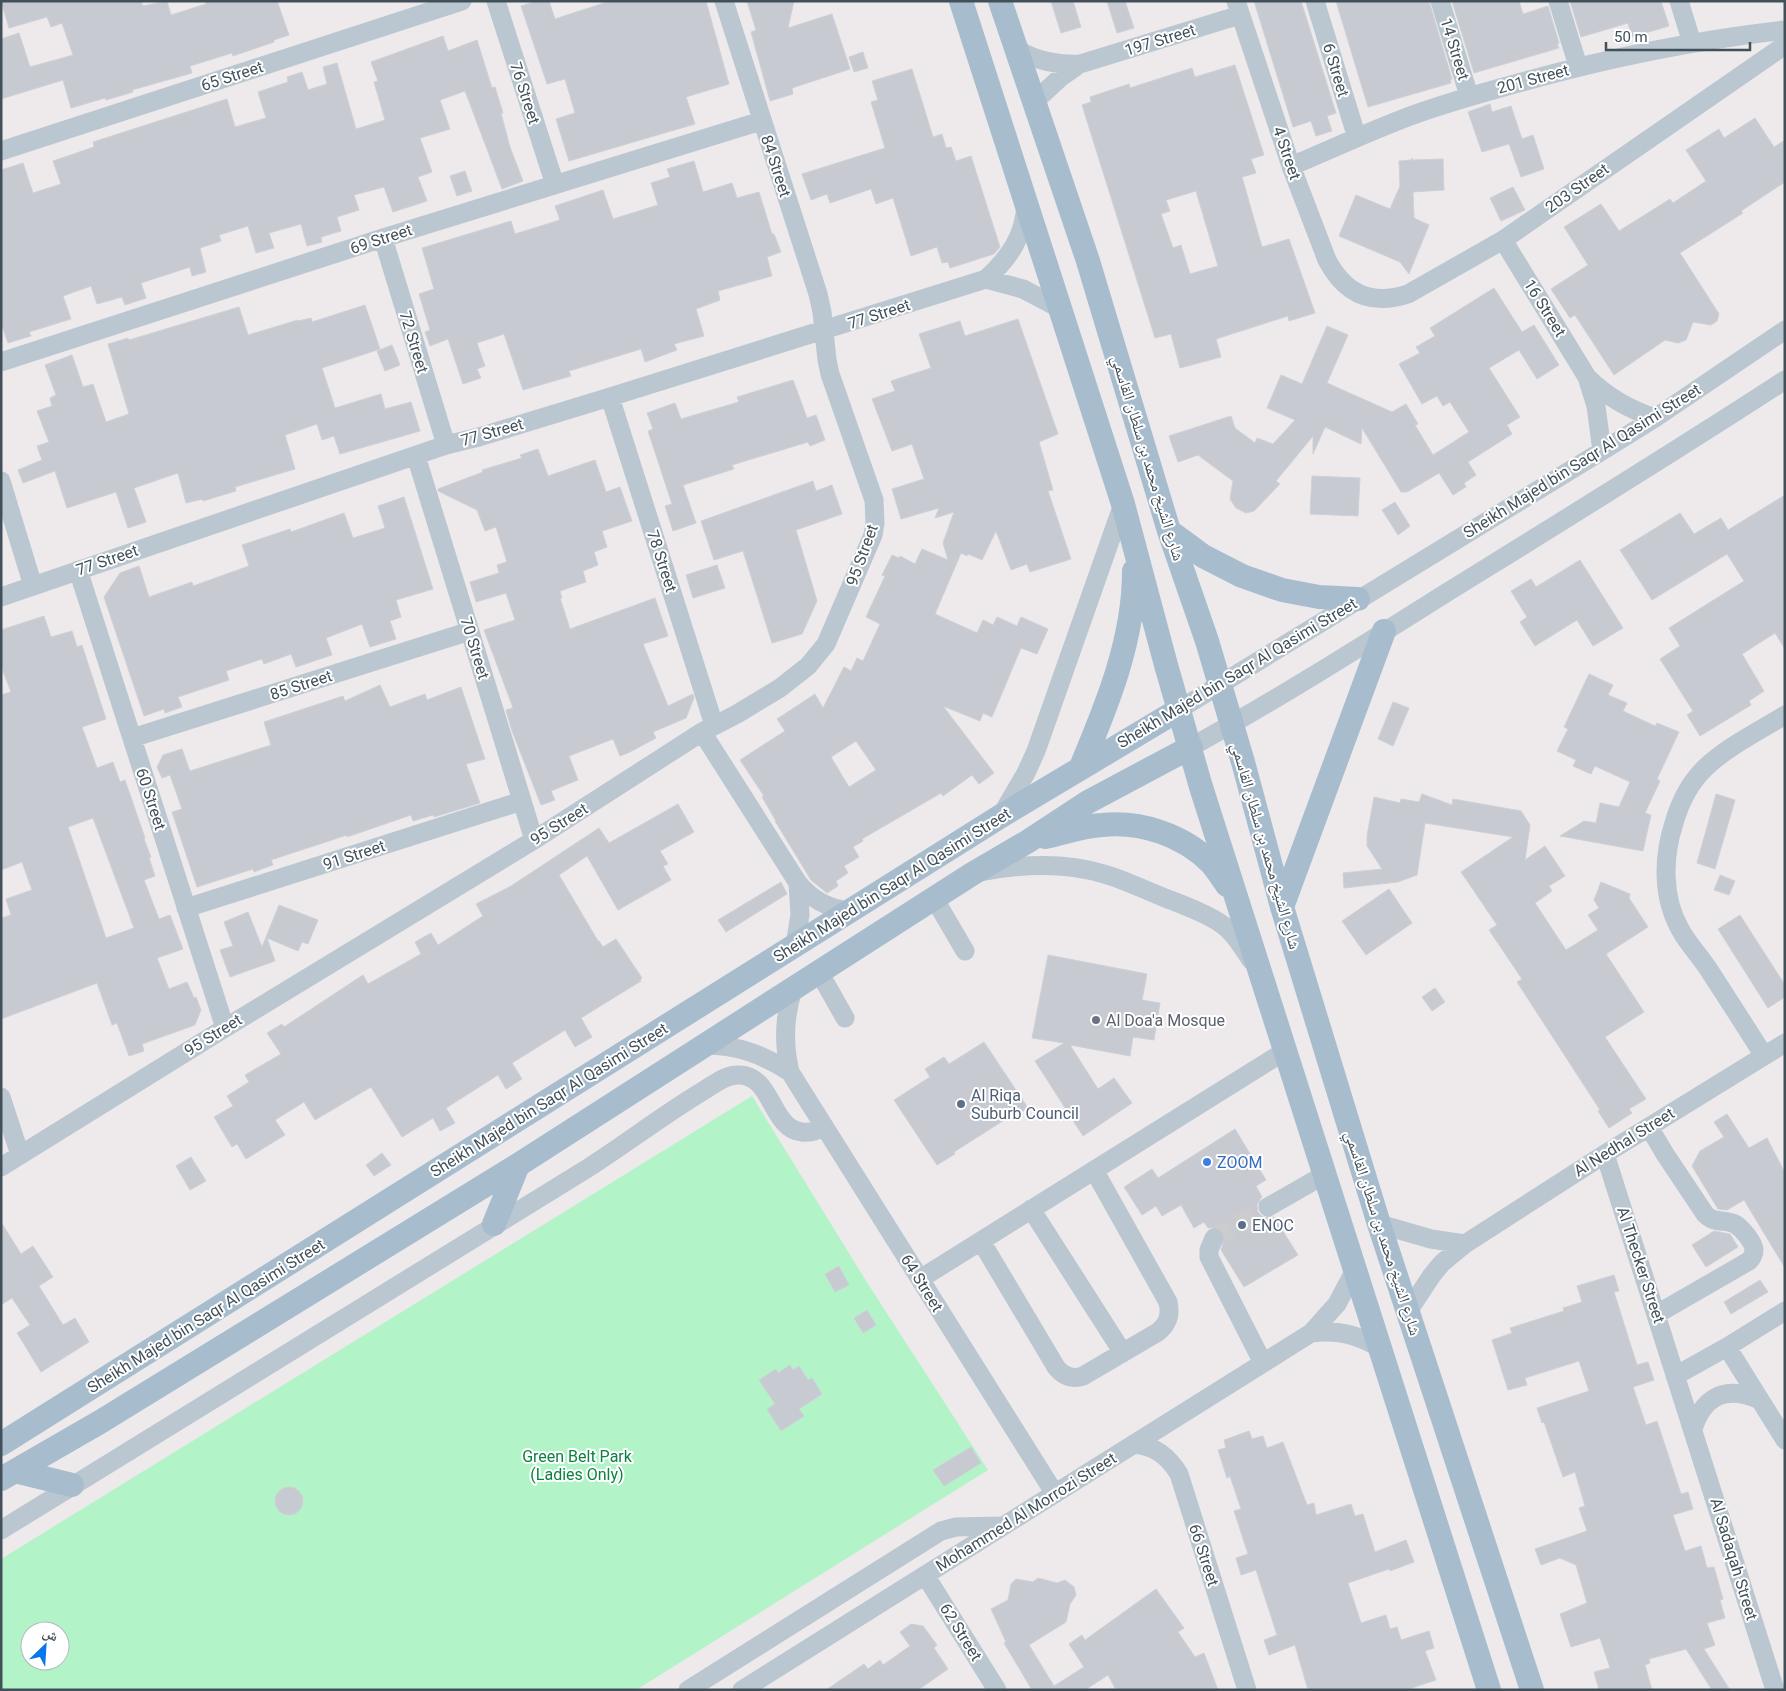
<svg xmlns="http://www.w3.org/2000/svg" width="1786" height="1691" font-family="Roboto,'Noto Naskh Arabic',sans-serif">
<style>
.green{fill:#b2f3c8;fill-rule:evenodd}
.building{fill:#c7cad1;stroke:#ced1d8;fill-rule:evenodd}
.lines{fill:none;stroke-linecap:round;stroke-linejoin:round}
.minor-tunnel{stroke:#cccbce;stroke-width:19;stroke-dasharray:19 9;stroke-linecap:butt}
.minor{stroke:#bac7d0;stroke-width:19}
.major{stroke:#a7bdce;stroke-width:24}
.worship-dot{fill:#6b7280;stroke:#fff;stroke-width:2}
.service-dot{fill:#5c6f8a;stroke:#fff;stroke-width:2}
.shop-dot{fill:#3f7fe0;stroke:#fff;stroke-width:2}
.labels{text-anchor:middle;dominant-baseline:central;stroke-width:4;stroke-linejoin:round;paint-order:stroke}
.street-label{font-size:16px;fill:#42505a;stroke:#fff}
.worship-label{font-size:16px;fill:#5b616d;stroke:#fff;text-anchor:start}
.service-label{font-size:16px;fill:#4e5e75;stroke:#fff;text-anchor:start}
.shop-label{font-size:16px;fill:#366cbe;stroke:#fff;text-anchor:start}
.park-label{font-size:16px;fill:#0c8141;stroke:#fff}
</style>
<rect width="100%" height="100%" fill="#eeeaeb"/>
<path class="green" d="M752,1096L868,1284L988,1470L636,1690H1V1559ZM30,1631H60V1661H30Z"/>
<path class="building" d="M1,1H141L143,6L167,1L171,15L206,4L205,1H277L289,35L274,40V42L233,56L232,53L190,66L192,73L132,90L133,92L106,100L105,98L71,108L63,80L1,99V39L19,33L30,67L73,55L62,23L51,27L47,17L9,28Z
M537,1H549L555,19L610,1H706L729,84L686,97L695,124L569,161L556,119L575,113L565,79L547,84L521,6Z
M747,1H794L788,28L832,14L850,69L792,88L793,94L770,101L751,32L756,30Z
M1051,1H1073L1081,27L1061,33Z
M1107,1H1125L1134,28L1117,33Z
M1254,1H1301L1336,113L1327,116L1332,131L1316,136L1311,121L1293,127Z
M1336,1H1429L1452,79L1450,80L1451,83L1368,107Z
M1452,1H1519L1523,14L1548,6L1559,43L1557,44L1559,48L1474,73Z
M1570,1H1661L1669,26L1632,37L1628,23L1581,37Z
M443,36L448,51L477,40L492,88L495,87L503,113H501L510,147L523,181L502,189L465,91L440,100L450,129L420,138L432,172L418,177L427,201L393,212L384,187L354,195L359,210L337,217L341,231L321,237L322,242L307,246L301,224L269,233L274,248L256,253L248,226L219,235L221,241L200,248L206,272L192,276L190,267L141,283L146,298L125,305L122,297L97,304L91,286L63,296L71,319L29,332L31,336L8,343L1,323V170L23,163L33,193L61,184L53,161L94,147L93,142L227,99L235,127L266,118L258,92L288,82L287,77L302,72L308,90L327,84L323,67L337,63L356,129L385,120L374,82L378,81L371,62Z
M863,52L868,68L854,72L849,57Z
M1235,65L1264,155L1251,159L1256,173L1242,177L1262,247L1289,239L1315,313L1289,321L1288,316L1216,339L1221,357L1180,368L1171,334L1155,338L1082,105L1091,102L1090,97L1129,84L1130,88L1192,68L1195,77ZM1196,191L1218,266L1190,274L1181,245L1173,248L1161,214L1170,211L1166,200Z
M912,69L933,137L942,134L946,148L951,147L956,161L971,156L1000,247L994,254L950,268L948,262L942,263L937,247L911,256L893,198L876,204L871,189L830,203L827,194L811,200L802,174L885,148L871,102L878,100L872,81Z
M1490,104L1492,112L1511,106L1522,139L1533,135L1544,169L1521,177L1509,144L1482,152L1468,112Z
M1755,118L1774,147L1785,140V182L1741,211L1743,213L1680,253L1719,314L1717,321L1711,325L1693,322L1686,340L1678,343L1665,340L1614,375L1575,315L1570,318L1551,289L1588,265L1564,227L1601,204L1619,231L1670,199L1673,203L1706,181L1686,150L1719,129L1724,138Z
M1412,158V160L1443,159L1444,190L1413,192L1414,218L1429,225L1409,274L1400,262L1339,236L1356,195L1390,209L1400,186L1399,161L1411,160Z
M694,161L703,192L732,183L737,198L759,192L772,234H774L781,252L767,257L772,276L718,291L720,300L696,309L704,336L674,344L677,350L645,362L641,349L569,371L571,376L523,390L504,334L477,343L485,366L477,369L481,378L463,384L448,339L430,346L425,332L430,330L419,294L434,289L422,248L511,221L515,234L560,220L555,206L603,190L613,219L658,205L651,183L670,177L667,169Z
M465,171L472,191L457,196L450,176Z
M1513,187L1525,210L1501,221L1490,198Z
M1494,288L1522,332L1534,325L1559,365L1537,379L1519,350L1489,368L1520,417L1507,425L1512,434L1468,462L1476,475L1464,483L1466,487L1453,495L1439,473L1407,492H1401L1362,428L1361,444L1325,427L1313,454V436L1276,481L1280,484L1254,511L1246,513L1236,508L1230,499L1233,481L1198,455L1178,462L1169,436L1231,416L1235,428L1255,443L1257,438L1273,444L1295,420L1267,408L1281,375L1302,384L1327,326L1348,335L1327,383L1392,412L1406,404L1418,424L1415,425L1433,455L1469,432L1450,402L1443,406L1437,396L1422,404L1399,364L1420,353L1416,347L1435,336L1430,328Z
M365,305L380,349L322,368L335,408L381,394L385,409L411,402L420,431L340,454L334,436L322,440L317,424L285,435L295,469L235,487L236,491L203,501V499L186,503L178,473L134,488L146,522L128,528L116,492L67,508L55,471L23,483L18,470L42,460L37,446L49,442L37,411L52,406L50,398L56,395L45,365L72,355L83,387L93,384L106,422L129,414L108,344L128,338L129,340L239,307L248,335L298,320V321L311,318L312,322Z
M1018,319L1058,434L1039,442L1053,490L1048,491L1071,559L1030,572L1027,564L1011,570L996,531L982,560L968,554L967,556L961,553L935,614L977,633L983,620L993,625L997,617L1017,626L1021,617L1048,629L1037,654L1021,648L992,717L983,713L980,721L943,706L994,773L979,784L972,775L943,796L941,793L862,839L863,841L853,847L859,857L844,866L848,873L836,881L838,886L827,893L811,880L775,821H776L762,797L764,796L740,760L785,731L777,719L815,694L823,708L844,667L851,671L857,658L863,661L880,624L866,617L885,576L882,575L892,555L899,558L900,556L915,564L922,549L948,560L943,543L954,512L935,518L939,508L901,519L892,489L924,479L912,444L892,451L872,399L895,391L891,381L931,368L919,334L960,321L965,336ZM856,741L876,770L849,787L831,757Z
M392,345L400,365L385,371L377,351Z
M793,380L807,418L816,415L825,440L810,446L808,442L732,465L734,469L683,485L696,523L673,531L665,506L672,504L648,431L653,429L647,413L675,403L681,419L739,402L737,397Z
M538,449L548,476L595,460L606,492L620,487L632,521L602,531L607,547L594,552L598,565L583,571L586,582L560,591L562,598H560L570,629L655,598L668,636L643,644L668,706L693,694L694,698L686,718L653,732L656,738L630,752L620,756L613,739L569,756L578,780L551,791L555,800L541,805L512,731L506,710L513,708L484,630L515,620L506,593L476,602L470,582L499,573L497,565L507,562L496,527L485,531L477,510L438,491V489L483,472L482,470L522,458L520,455Z
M1312,476L1360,478L1358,516L1310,514Z
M813,481L816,491L832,485L842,514L796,530L817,601L802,634L772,643L743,551L714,560L701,521Z
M1785,495V649L1775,633L1742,654L1764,691L1749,701L1751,705L1700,736L1687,715L1693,711L1660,659L1680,646L1669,628L1744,581L1727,554L1652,600L1620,550L1680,513L1694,534L1721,518L1728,530Z
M404,497L433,589L396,600L401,617L390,621L396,639L370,647L362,624L326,638L332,655L296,667L291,654L264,664L262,659L226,671L229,680L178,697L182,707L165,713L164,709L144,716L104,597L120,573L139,566L149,597L192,582L193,586L249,566L242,545L290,529L291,532L344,513L353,538L385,528L378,506Z
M1395,502L1410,526L1398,535L1382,510Z
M1580,560L1623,628L1593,646L1577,620L1535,646L1520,622L1527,617L1511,591L1531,579L1536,587Z
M717,565L725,588L693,598L686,575Z
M44,616L51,637L72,631L77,647L82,645L106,719L82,727L97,768L113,762L120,782L125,780L145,838L144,839L151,857L149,858L155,876L144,880L159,919L170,915L183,949L157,958L169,989L187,982L194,998L196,997L201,1010L195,1025L142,1044L144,1051L129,1056L117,1023L112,1025L97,983L1,1019V918L11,915L6,899L32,890L22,862L1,870V695L11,692L1,666V630ZM93,818L134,928L106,938L68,827Z
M1589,674L1613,685L1608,695L1627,703L1623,711L1655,726L1657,723L1679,732L1657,779L1660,781L1645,813L1651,815L1643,851L1560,836L1584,821L1596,823L1600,803L1619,807L1630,782L1595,766L1591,774L1573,766L1576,760L1557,751L1568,729L1564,727Z
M380,685L390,707L425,694L427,700L461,687L485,759L466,764L480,803L434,817L433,815L413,821L411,815L347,837V835L271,860L273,865L254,872L253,869L197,887L172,812L182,809L170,775L162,778L157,767L163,755L182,749L190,771L271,745L264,722L343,696L345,701Z
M1393,702L1409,708L1393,746L1378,739Z
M1422,794L1452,805L1453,799L1521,811L1530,825L1525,860L1545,846L1565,876L1549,886L1552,891L1535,903L1566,950L1598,930L1588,915L1599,908L1594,900L1601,882L1630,894L1629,898L1648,927L1606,954L1644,1012L1605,1037L1646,1099L1629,1109L1632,1113L1609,1128L1598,1111L1600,1110L1517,982L1522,979L1489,930L1497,925L1461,872L1513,837L1425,823L1417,875L1398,882L1344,888L1343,873L1382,869L1367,846V836L1374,797L1400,803L1401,799L1419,802Z
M1716,794L1735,800L1715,869L1697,863Z
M678,804L694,832L660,851L668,864L663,866L671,880L618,910L587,856L559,875L598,941H599L603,947L616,939L642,978L640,980L641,981L581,1018L592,1037L575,1047L565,1030L512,1063L522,1079L506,1089L498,1075L446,1108L455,1123L440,1131L433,1118L402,1137L371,1087L315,1120L304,1102L275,1120L285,1135L246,1159L237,1144L232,1147L214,1117L233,1106L227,1096L249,1082L245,1075L281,1054L267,1033L282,1024L284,1027L363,975L368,984L421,954L415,942L431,933L438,945L483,916L476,904L511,886L599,828L609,843Z
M1720,875L1735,881L1729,895L1714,890Z
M781,882L787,894L726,932L718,920Z
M1389,889L1412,923L1366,955L1342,921Z
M279,905L318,920L308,944L302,942L298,951L267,938L275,961L230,977L220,950L233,946L224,922L248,912L262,947Z
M1740,915L1785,985V997L1768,1008L1718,929Z
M1048,955L1147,974L1142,1000L1160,1003L1154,1040L1133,1037L1130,1056L1070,1045L1098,1089L1114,1078L1132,1103L1083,1136L1035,1061L1064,1043L1032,1038Z
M1435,988L1445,1002L1432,1011L1422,997Z
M984,1042L1028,1108L1010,1119L1009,1117L954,1152L955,1154L937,1165L894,1100L930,1077L925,1069L944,1057L949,1064Z
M1727,1114L1749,1148L1767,1138L1785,1173V1268L1744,1200L1727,1210L1718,1209L1692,1166L1700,1151L1724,1137L1714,1122Z
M1235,1129L1266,1180L1256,1186L1262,1197L1258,1202L1257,1206L1258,1212L1263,1217L1268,1218L1274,1217L1298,1255L1244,1287L1221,1250L1225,1237L1223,1231L1218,1227L1208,1228L1204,1222L1194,1228L1181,1205L1162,1216L1156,1206L1142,1215L1124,1187L1152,1169L1158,1178Z
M382,1153L391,1165L374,1176L366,1165Z
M191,1157L206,1181L190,1190L176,1166Z
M1,1222L21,1254L33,1246L53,1277L39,1286L63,1325L75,1318L89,1342L41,1372L17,1333L30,1325L12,1298L1,1305Z
M1714,1231L1730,1234L1738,1247L1706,1267L1692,1245Z
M839,1266L849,1285L835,1292L825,1274Z
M1614,1275L1619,1291L1614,1292L1637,1365L1648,1362L1654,1380L1633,1387L1646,1425L1657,1421L1681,1494L1688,1492L1693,1509L1673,1515L1685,1551L1701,1546L1707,1568L1714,1567L1723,1599L1720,1600L1725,1618L1707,1623L1715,1645L1704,1649L1730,1690H1712L1686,1649L1649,1659L1650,1663L1645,1665L1652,1690H1599L1594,1672L1610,1668L1600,1638L1571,1647L1560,1614L1587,1603L1576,1565L1560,1558L1541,1565L1535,1549L1587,1531L1579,1508L1585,1506L1575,1472L1563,1477L1544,1422L1542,1423L1537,1408L1589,1391L1579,1361L1525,1378L1527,1385L1508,1390L1492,1340L1512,1333L1510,1328L1564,1311L1563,1308L1582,1302L1577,1286Z
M1760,1280L1768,1292L1731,1314L1724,1302Z
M867,1310L876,1325L863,1333L854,1318Z
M790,1365L793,1370L799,1366L808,1380L812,1378L822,1394L799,1409L804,1416L781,1431L767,1409L775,1404L759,1380L776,1369L778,1373Z
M1249,1431L1252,1439L1263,1436L1267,1448L1283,1442L1307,1505L1314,1503L1316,1515L1351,1504L1355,1516L1363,1514L1375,1552L1406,1540L1414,1562L1390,1571L1389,1569L1348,1583L1361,1623L1386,1615L1390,1629L1397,1627L1401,1640L1429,1631L1434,1648L1425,1651L1436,1680L1406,1690H1308L1295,1645L1269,1655L1264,1640L1277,1635L1256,1570L1241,1575L1236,1558L1248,1554L1234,1511L1241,1509L1230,1476L1227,1478L1218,1450L1226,1448L1224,1440Z
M971,1447L981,1463L944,1486L933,1470Z
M275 1501a14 14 0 1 1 28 0a14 14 0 1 1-28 0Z
M1038,1578L1057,1583L1065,1580L1074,1587L1076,1595L1070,1604L1066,1622L1029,1645L1054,1686L1084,1667L1069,1644L1082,1635L1085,1640L1156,1589L1184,1628L1178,1632L1195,1657L1204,1653L1218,1690H1116L1108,1675L1085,1690H1032L1004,1643L1006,1642L991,1609L1008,1600L1011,1584L1016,1579L1033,1582Z
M911,1624L923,1626L937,1645L934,1648L948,1669L918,1690H826L864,1664L868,1669L880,1660L883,1665L910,1646L900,1632Z"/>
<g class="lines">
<path class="minor-tunnel" d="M1214,1238L1268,1207"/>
<path class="minor" d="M496,1L555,185
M1236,1L1291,166L1327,260C1345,294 1371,306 1408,294L1503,240L1785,45
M1315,1L1357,138
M1440,1L1469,96
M1558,1L1578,66
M1679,1L1692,43
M1016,49C1037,61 1056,65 1080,64
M1035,101L1061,77L1080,64L1240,15
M1,151L462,1
M1291,166C1332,149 1372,130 1413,115C1449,102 1485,92 1522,82C1608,58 1696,40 1785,30
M383,238L446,445
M1503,240L1587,377L1596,406L1602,451
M986,279L1023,289L1059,308
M1,362L383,238L761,121
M1588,378C1607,397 1628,409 1655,418
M610,397L714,725
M416,456L534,840
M1,481L33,586
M78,570L225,1028
M1,597L446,445L479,437L610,397L986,279C1009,258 1024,237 1026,205
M1180,709L1602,451L1655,418L1785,330
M702,732L798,883C812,900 828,908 849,911
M132,738L470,631
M1191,747C1278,699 1362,646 1446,593C1559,523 1673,453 1785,380
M1002,814L1026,773L1036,751L1123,504
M980,872C1021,864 1065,862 1104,874C1125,880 1145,890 1165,898C1183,905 1203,912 1220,923C1234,932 1242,947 1251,960
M934,898L965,951
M186,908L522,801
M795,945L800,915L798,883
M819,972L845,1018
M793,989C784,1017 783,1043 790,1072L1055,1494
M704,1045C737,1045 762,1054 790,1072
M1764,1056C1746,1027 1727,998 1709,970C1700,956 1688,944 1680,929C1662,897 1663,857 1674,823C1680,802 1690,782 1706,767C1727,747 1759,731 1785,715
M1,1097L20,1155
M1649,1127L1665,1154L1705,1214C1714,1224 1725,1219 1735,1224C1742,1228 1754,1243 1754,1250C1754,1255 1752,1258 1749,1261L1657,1314
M1605,1154L1775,1690
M1,1167L225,1028L534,840L702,732L737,714L780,688L808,666L826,644L873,535L875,523L874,500L830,374L827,360L822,312L818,294L724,1
M1268,1207L1324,1175
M1031,1209L1123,1353
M1379,1224L1431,1239L1465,1244
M1214,1238L1209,1250V1257L1263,1363
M981,1241L1056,1367C1063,1376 1072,1380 1083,1376L1158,1332C1168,1324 1171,1315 1168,1302L1094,1170
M920,1279L1285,1051
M1407,1313L1432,1275L1442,1263L1465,1244L1605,1154L1785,1043
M1311,1333C1339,1330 1356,1334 1380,1348
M1727,1347L1785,1440
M1675,1376L1727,1347L1785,1311
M1693,1429C1704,1395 1727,1385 1760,1400
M1134,1444C1155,1446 1168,1456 1179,1474L1247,1690
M1,1530L588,1168C627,1143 663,1115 703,1091C713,1085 725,1075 737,1075C773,1073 770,1129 802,1132C810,1133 817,1131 823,1126
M925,1575L997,1690
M688,1690L941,1531L956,1527L1002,1526
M742,1690L1311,1333L1337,1304L1355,1270"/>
<path class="major" d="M961,1L1123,504L1166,665L1201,787L1489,1690
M1000,1L1088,261L1169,531L1207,641L1243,762L1282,907L1379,1224L1532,1690
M1169,531L1203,556L1242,576L1282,590L1319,597L1358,599
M1081,767C1107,705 1134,640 1134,571
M1045,837C1064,833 1083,826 1102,825C1141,821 1183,835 1211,863C1217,870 1222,878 1227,885
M1282,907L1384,631
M494,1224L518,1165
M1,1444L1001,816L1180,709
M15,1471L72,1485
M1,1479L100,1422L518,1165L972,874L1027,842L1088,802L1191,747"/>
</g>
<circle class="worship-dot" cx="1096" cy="1020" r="5"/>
<g class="service-dot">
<circle cx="961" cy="1104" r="5"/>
<circle cx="1242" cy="1225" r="5"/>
</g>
<circle class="shop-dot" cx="1207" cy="1162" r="5"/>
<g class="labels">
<g class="street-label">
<text transform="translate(1160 40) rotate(-17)">197 Street</text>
<text transform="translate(1455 49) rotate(73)">14 Street</text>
<text transform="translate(1336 70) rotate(73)">6 Street</text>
<text transform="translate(232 76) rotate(-18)">65 Street</text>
<text transform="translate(1533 79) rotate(-15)">201 Street</text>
<text transform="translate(525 93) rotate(72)">76 Street</text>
<text transform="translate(1287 153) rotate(71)">4 Street</text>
<text transform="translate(776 166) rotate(72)">84 Street</text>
<text transform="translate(1577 188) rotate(-35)">203 Street</text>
<text transform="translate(381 239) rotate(-18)">69 Street</text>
<text transform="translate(1545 308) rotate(58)">16 Street</text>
<text transform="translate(879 314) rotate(-18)">77 Street</text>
<text transform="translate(414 342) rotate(73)">72 Street</text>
<text transform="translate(492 432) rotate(-16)">77 Street</text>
<text transform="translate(1148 458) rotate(73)">شارع الشيخ محمد بن سلطان القاسمي</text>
<text transform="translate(1582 461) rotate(-32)">Sheikh Majed bin Saqr Al Qasimi Street</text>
<text transform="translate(862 555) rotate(-70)">95 Street</text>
<text transform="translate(107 560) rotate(-19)">77 Street</text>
<text transform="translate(662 561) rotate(72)">78 Street</text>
<text transform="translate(475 648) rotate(73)">70 Street</text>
<text transform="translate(1237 673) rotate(-31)">Sheikh Majed bin Saqr Al Qasimi Street</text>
<text transform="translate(301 685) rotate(-18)">85 Street</text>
<text transform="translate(151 799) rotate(72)">60 Street</text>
<text transform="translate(559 824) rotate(-32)">95 Street</text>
<text transform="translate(1266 846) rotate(74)">شارع الشيخ محمد بن سلطان القاسمي</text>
<text transform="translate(354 855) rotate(-18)">91 Street</text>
<text transform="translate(892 885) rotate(-32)">Sheikh Majed bin Saqr Al Qasimi Street</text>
<text transform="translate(213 1035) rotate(-32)">95 Street</text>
<text transform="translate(549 1100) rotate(-32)">Sheikh Majed bin Saqr Al Qasimi Street</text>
<text transform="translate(1624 1142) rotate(-32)">Al Nedhal Street</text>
<text transform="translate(1383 1233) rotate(72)">شارع الشيخ محمد بن سلطان القاسمي</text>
<text transform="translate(1641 1265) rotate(72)">Al Thecker Street</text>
<text transform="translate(922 1283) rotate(58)">64 Street</text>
<text transform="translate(206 1316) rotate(-32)">Sheikh Majed bin Saqr Al Qasimi Street</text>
<text transform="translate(1026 1512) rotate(-32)">Mohammed Al Morrozi Street</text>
<text transform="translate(1204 1555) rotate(72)">66 Street</text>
<text transform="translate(1734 1559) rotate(73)">Al Sadaqah Street</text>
<text transform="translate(961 1632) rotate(58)">62 Street</text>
</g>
<g class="worship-label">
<text x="1106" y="1020">Al Doa'a Mosque</text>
</g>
<g class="service-label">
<text x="971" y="1095">Al Riqa<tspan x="971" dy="18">Suburb Council</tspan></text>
<text x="1252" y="1225">ENOC</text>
</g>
<g class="shop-label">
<text x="1217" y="1162">ZOOM</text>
</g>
<g class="park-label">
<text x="577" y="1456">Green Belt Park<tspan x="577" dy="18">(Ladies Only)</tspan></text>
</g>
</g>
<rect width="1786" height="1691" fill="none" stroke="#42505a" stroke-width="5"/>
<g transform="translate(45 1646) rotate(25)"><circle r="24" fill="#ffffff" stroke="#b3b9bd"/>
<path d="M0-4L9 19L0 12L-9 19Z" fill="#0677ed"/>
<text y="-8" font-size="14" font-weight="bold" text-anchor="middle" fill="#42505a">ش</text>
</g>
<path d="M1606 42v8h144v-8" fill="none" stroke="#42505a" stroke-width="2.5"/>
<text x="1614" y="42" font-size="15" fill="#42505a" stroke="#ffffff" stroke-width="4" paint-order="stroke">50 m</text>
</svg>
